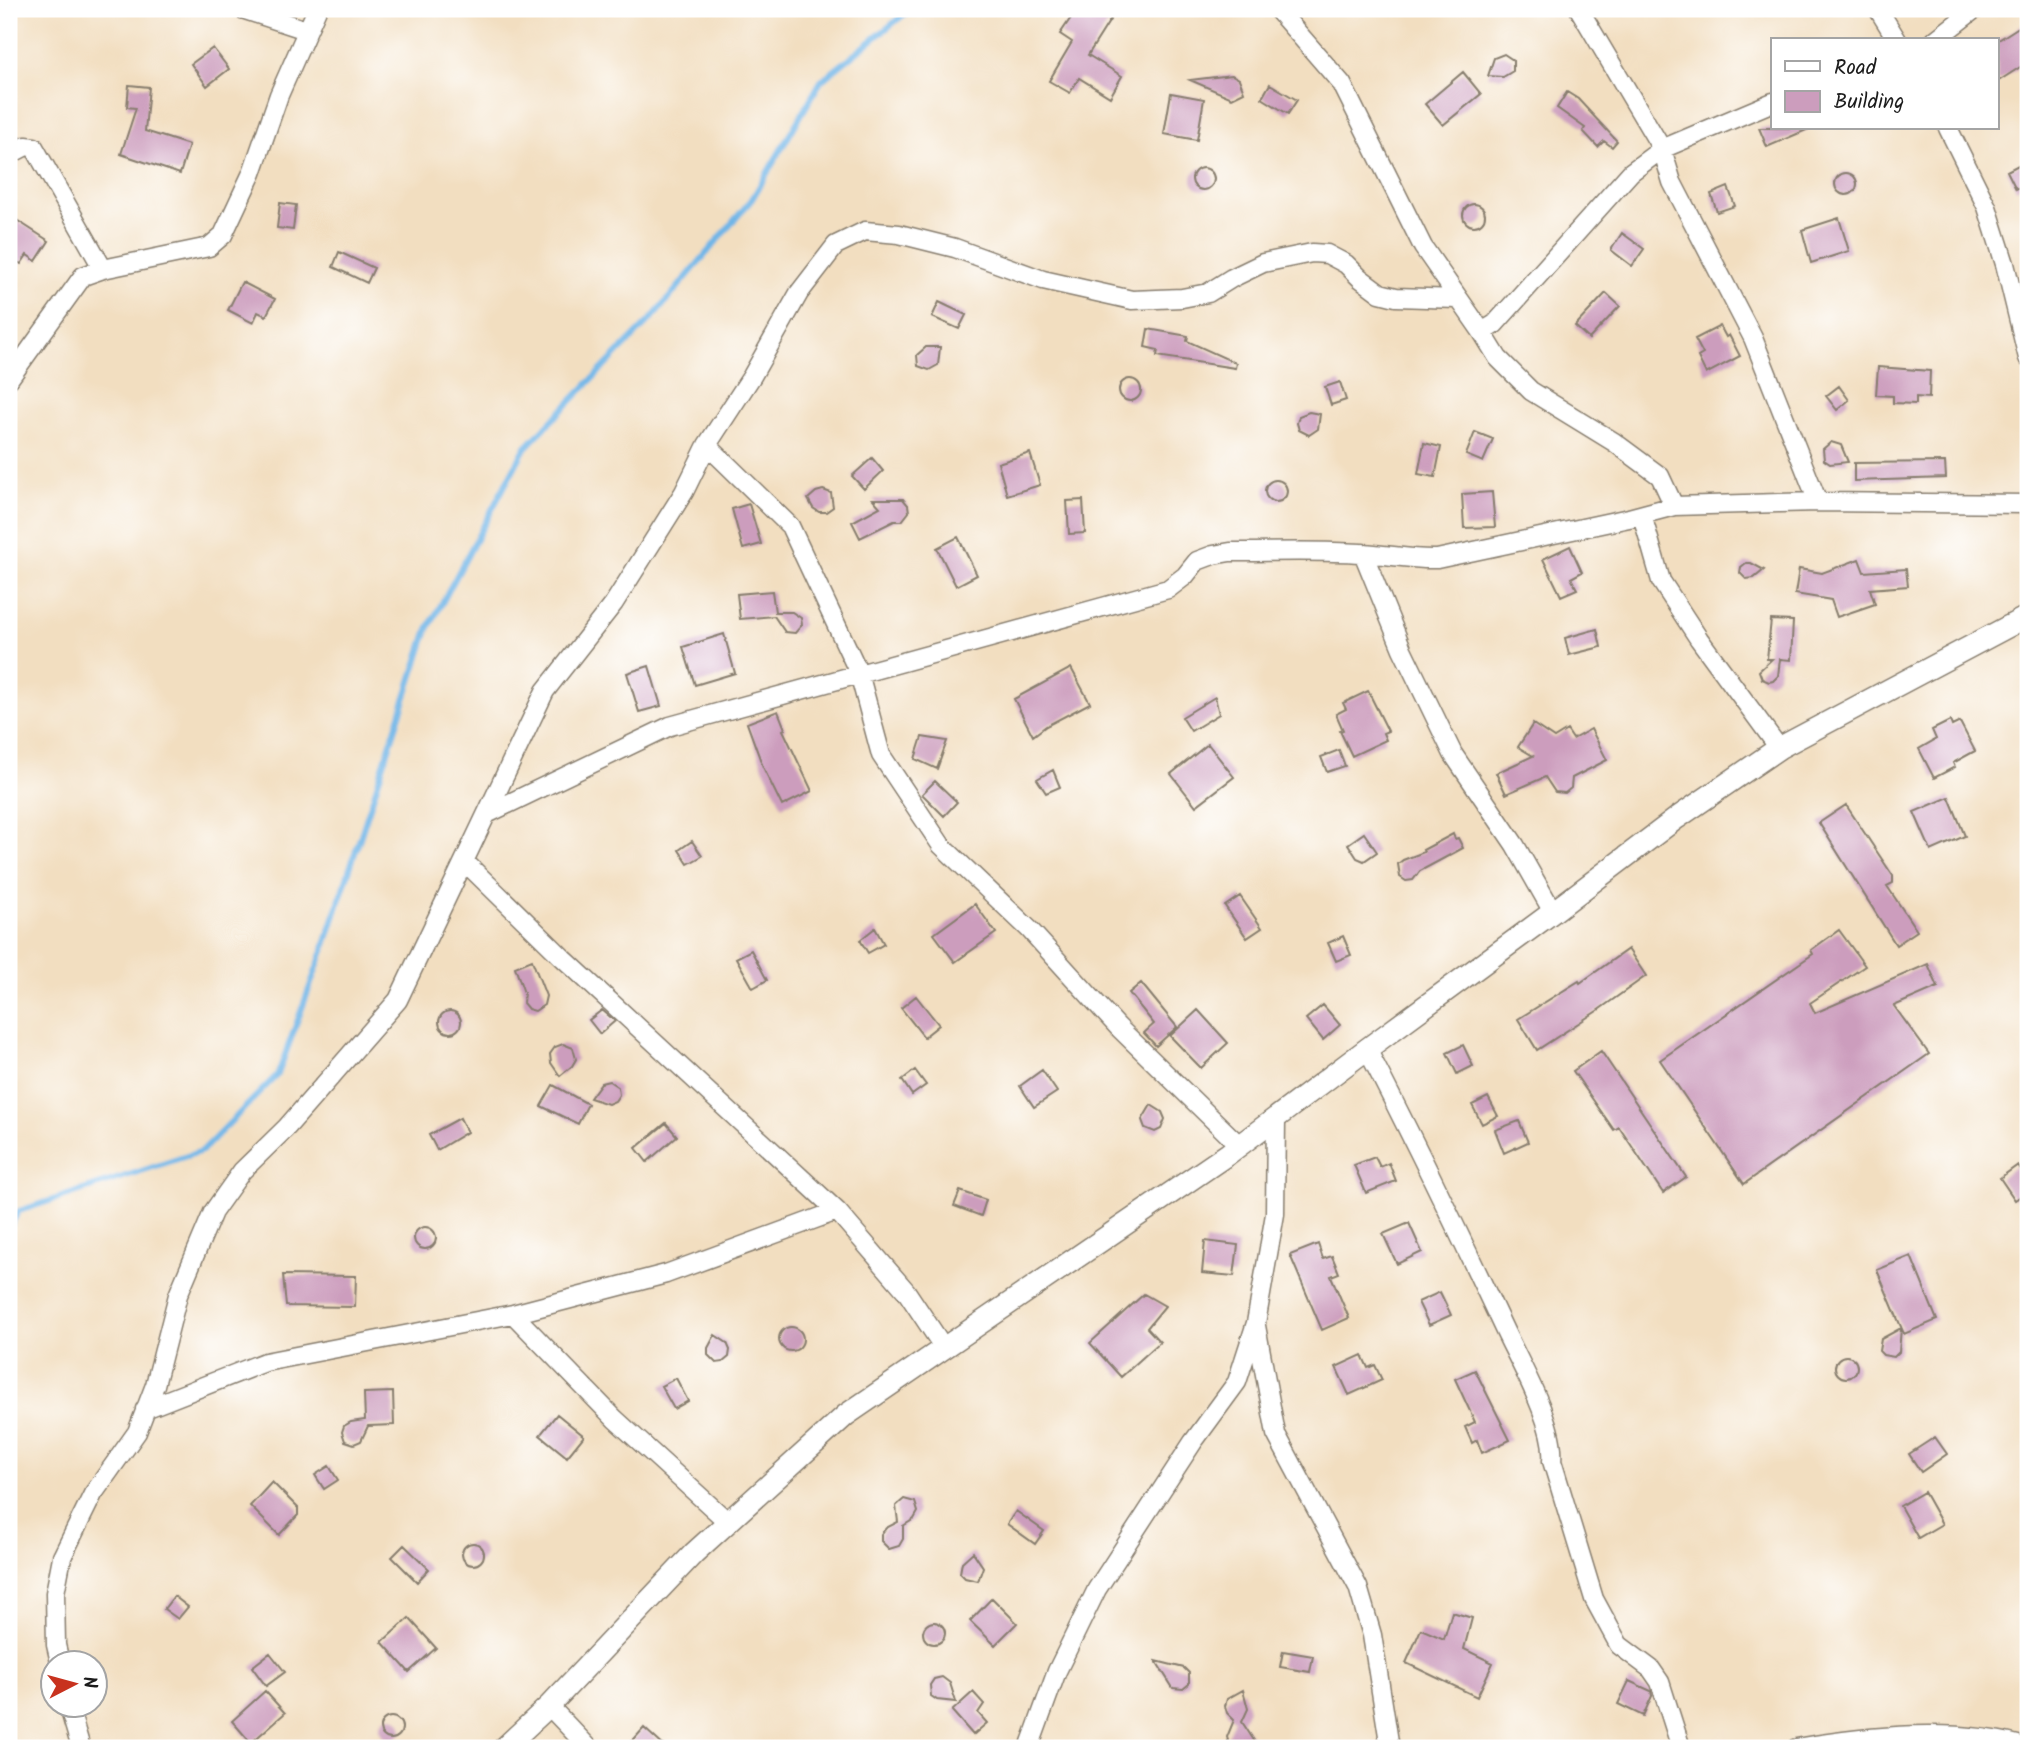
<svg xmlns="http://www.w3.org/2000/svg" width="2037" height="1757" font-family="Kalam,sans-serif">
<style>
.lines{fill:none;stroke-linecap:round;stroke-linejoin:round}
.stream{stroke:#70b5e7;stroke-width:6}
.building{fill:#cc9dbd}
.minor-casing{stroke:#877d6e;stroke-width:21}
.tertiary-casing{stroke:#877d6e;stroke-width:24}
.minor{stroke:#fff;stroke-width:18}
.tertiary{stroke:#fff;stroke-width:21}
</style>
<rect width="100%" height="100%" fill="#fff"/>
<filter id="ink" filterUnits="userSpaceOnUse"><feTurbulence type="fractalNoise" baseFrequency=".0143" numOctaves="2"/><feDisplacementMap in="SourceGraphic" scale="14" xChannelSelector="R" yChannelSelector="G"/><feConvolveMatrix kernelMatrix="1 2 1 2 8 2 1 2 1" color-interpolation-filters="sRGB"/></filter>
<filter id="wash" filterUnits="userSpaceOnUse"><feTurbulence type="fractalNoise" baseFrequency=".00686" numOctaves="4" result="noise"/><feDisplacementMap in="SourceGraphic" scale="28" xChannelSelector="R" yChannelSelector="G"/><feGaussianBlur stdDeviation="1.57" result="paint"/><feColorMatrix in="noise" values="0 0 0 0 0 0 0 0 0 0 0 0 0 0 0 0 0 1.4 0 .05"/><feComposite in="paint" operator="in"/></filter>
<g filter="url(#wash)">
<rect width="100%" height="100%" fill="#f2dec0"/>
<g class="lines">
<path class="stream" d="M9,1227L19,1211L202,1151L278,1074L324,948L428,629L525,448L654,316L752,199L821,81L911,9"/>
</g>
<g id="blocks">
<path class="building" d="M1077,9H1117L1088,55L1122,76L1110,97L1079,78L1070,93L1049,81L1072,42L1060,34Z
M2028,21V62L1997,82V41Z
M213,48L229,69L207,86L191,64Z
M1504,54L1513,60V71L1503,77L1488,76L1494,58Z
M1463,72L1481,94L1443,125L1425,104Z
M1232,75L1239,79L1244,92L1232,98L1190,80Z
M1270,84L1297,100L1288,114L1262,98Z
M129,85L149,87L145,131L189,145L180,174L121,154L136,108L127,107Z
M1567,92L1578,99L1617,141L1612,147L1604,141L1598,147L1583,131L1585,128L1557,108Z
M1171,93L1204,99L1197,140L1164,134Z
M1759,128H1811L1767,147Z
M2028,160V182L2016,189L2007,171Z
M1192 179a11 11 0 1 1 22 0a11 11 0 1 1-22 0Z
M1835 184a11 11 0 1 1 22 0a11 11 0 1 1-22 0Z
M1728,187L1735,206L1717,212L1711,194Z
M280,203L296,205L293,230L277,228Z
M1463 215a11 11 0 1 1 22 0a11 11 0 1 1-22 0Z
M1839,218L1849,251L1811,263L1802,230Z
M15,219L49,241L36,261L27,255L21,264L9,257V229Z
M1622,233L1644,249L1632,266L1611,250Z
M339,252L374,268L367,283L333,267Z
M242,282L275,299L266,316L258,312L253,323L228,310Z
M1606,293L1620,306L1589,339L1575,326Z
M939,302L966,315L959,329L932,317Z
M1720,326L1726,337L1729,335L1740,356L1706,374L1698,357L1703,354L1695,339Z
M1148,329L1188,336L1187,341L1236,363L1235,368L1157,356L1158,350L1145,347Z
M926,347H940L938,365L929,370L918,366L917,355Z
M1878,367L1930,371L1929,398L1916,397V404L1893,403V396L1876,395Z
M1119 390a11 11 0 1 1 22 0a11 11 0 1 1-22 0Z
M1340,382L1346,400L1331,405L1325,387Z
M1839,386L1849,400L1837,410L1826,396Z
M1309,412L1320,414L1318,429L1309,435L1299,430L1297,423L1299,416Z
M1475,432L1493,439L1483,462L1466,455Z
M1831,442L1841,445L1848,462L1830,464L1824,460L1823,449Z
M1424,443L1441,447L1435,477L1418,474Z
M1030,453L1040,485L1007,495L998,463Z
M872,458L883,471L864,489L852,476Z
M1945,462L1946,478L1854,481V463Z
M1265 491a11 11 0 1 1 22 0a11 11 0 1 1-22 0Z
M823,490L831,493L833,507L826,512H819L813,508L808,499L816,492Z
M1492,492L1495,527L1464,528L1462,494Z
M873,499H903L908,505L909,512L902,521H894L860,538L852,522L880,507Z
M1083,500L1085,533L1069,534L1067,501Z
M749,504L761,544L743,549L732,509Z
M958,537L977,575L956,586L937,548Z
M1570,546L1582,572L1571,578L1577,589L1561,596L1543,559Z
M1859,559L1864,572L1906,569L1908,586L1870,589L1875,604L1837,617L1831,600L1795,594L1799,569L1822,573Z
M1746,563H1751L1764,570L1754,578L1746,579L1740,573L1741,567Z
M772,591L775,612H792L801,618L802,625L795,633L785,632L774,616L740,619L737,594Z
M1771,620L1793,621L1791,660L1780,659L1778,676L1773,681L1769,682L1762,679L1759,671L1772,659H1767Z
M1597,629L1601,647L1569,655L1565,638Z
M724,634L735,673L695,685L683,647Z
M649,666L661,706L639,712L627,673Z
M1071,668L1090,703L1046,726L1033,736L1014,699Z
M1368,691L1388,731L1383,733L1386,740L1352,756L1340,731L1343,730L1336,714L1346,709L1343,703Z
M1215,697L1219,714L1191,731L1182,717Z
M778,711L785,729L783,730L812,791L782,806L763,767L747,723Z
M1950,721L1952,726L1960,722L1975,751L1953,763L1955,767L1934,778L1919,749L1936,739L1932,730Z
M1533,724L1554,738L1567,730L1573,739L1591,729L1607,760L1572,778L1571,788L1565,793L1555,792L1545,777L1506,794L1496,773L1533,756L1518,747Z
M922,737L947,741L937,769L915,759Z
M1208,744L1234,777L1196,806L1171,774Z
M1339,750L1345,766L1327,772L1321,757Z
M1053,770L1060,787L1046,793L1037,779Z
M935,781L957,802L944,816L922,794Z
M1949,797L1965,836L1931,851L1914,812Z
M1846,805L1893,876V883L1887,886L1917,931L1896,945L1819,823Z
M1364,833L1377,852L1364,861L1357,858L1348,844Z
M1453,834L1455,839L1458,838L1463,848L1420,871L1413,880L1406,881L1400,877L1398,864L1403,860L1424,852L1423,850Z
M692,841L702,856L688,864L679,850Z
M1240,896L1262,928L1247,938L1225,906Z
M975,904L996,933L955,962L934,934Z
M875,928L884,944L868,953L860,940Z
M1839,930L1865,966L1810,1003L1815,1013L1928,964L1938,987L1894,1006L1929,1054L1744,1184L1660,1060L1813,954L1811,950Z
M1343,936L1351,955L1336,961L1328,943Z
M1628,949L1646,976L1597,1011L1537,1050L1518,1019L1579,981L1580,983Z
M751,950L767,980L753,988L736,958Z
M532,960L546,996L544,1005L535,1011L528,1009L523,1003L524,993L515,967Z
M1141,983L1177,1027L1156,1046L1144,1033L1154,1024L1129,993Z
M916,996L939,1025L924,1037L901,1008Z
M1323,1005L1340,1025L1323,1040L1306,1019Z
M602,1010L615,1021L600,1034L589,1020Z
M1198,1010L1228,1043L1201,1068L1170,1036Z
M439 1022a11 11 0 1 1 22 0a11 11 0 1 1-22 0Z
M563,1044L573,1048L576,1059L572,1066L560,1076L551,1063L550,1054L555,1047Z
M1463,1045L1473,1066L1457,1074L1447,1053Z
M1601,1051L1686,1177L1663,1193L1619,1127L1614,1130L1573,1071Z
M915,1070L926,1085L912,1095L902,1080Z
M1042,1070L1057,1092L1034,1107L1020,1086Z
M609,1081L618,1087L619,1095L615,1101L608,1104L590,1098L601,1083Z
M553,1085L588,1104L578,1124L541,1106Z
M1488,1097L1498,1116L1482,1124L1472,1105Z
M1151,1105L1162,1112L1165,1119L1161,1129L1155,1132L1145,1128L1142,1120Z
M460,1118L467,1132L437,1150L429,1135Z
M1519,1121L1528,1142L1504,1153L1495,1130Z
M666,1123L677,1136L647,1162L636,1148Z
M1375,1157L1380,1167L1389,1163L1396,1181L1366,1193L1354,1165Z
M2018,1165L2028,1180V1191L2015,1200L2000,1178Z
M960,1191L986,1200L981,1216L954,1206Z
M1409,1223L1422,1252L1397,1264L1383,1234Z
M414 1238a11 11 0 1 1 22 0a11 11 0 1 1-22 0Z
M1205,1241L1238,1245L1234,1276L1202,1273Z
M1318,1244L1323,1259L1332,1256L1339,1273L1331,1276L1349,1318L1322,1330L1290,1255Z
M1911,1256L1937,1320L1904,1334L1877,1270Z
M283,1275L356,1276L355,1307L286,1306Z
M1440,1292L1451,1315L1429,1325L1418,1302Z
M1144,1294L1165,1306L1147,1328L1160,1342L1121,1377L1090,1343Z
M779 1339a12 12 0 1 1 24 0a12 12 0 1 1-24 0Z
M1901,1328L1899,1352L1894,1357L1883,1355L1879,1351L1881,1339Z
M715,1335L727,1343L730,1350L729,1357L723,1362L716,1363L708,1355V1348Z
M1362,1355L1368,1368L1375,1365L1382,1380L1349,1395L1336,1367Z
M1835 1367a11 11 0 1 1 22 0a11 11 0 1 1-22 0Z
M1475,1370L1510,1440L1482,1453L1477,1440L1472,1443L1465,1427L1475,1422L1455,1379Z
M676,1378L688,1401L674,1409L661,1386Z
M393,1392L394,1425L368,1426L361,1441L354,1444L345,1441L342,1432L344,1426L351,1422L365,1420L364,1393Z
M557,1414L584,1436L567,1457L540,1435Z
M1935,1437L1947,1454L1921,1472L1909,1454Z
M329,1466L338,1480L324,1489L315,1475Z
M272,1482L298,1508V1515L279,1535L250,1506Z
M1924,1492L1942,1524L1918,1538L1900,1506Z
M904,1499L915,1502L918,1512L914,1519L903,1526V1539L899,1546L889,1549L881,1541V1534L886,1528L898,1522L896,1506Z
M1016,1511L1044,1531L1035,1544L1007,1524Z
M462 1554a11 11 0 1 1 22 0a11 11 0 1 1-22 0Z
M404,1545L429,1569L417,1582L392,1557Z
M973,1552L983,1567L978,1581L965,1578L960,1573L962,1562Z
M174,1596L188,1607L178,1619L164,1609Z
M992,1598L1017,1623L995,1645L970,1621Z
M1452,1612L1472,1618L1464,1649L1493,1663L1477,1697L1406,1663L1421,1629L1444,1639Z
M409,1618L436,1648L409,1672L382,1642Z
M923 1633a11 11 0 1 1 22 0a11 11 0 1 1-22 0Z
M1283,1651L1313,1656L1310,1672L1280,1667Z
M270,1653L285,1672L266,1686L252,1667Z
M1156,1661L1184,1668L1189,1673V1684L1183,1689L1173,1688Z
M942,1677L950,1683L956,1702L937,1700L931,1696L930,1685L934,1679Z
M1629,1681L1651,1691L1652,1696L1643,1716L1618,1704Z
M1243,1690L1248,1709L1242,1722L1257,1745L1235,1748L1229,1744L1227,1737L1234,1720L1227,1713L1225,1706L1227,1699Z
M265,1691L285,1713L251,1743L232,1721Z
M973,1692L984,1704L978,1713L987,1723L973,1735L952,1711Z
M380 1728a11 11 0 1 1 22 0a11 11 0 1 1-22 0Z
M644,1728L666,1748H626Z"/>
</g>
</g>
<g filter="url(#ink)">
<use href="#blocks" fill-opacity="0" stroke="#877d6e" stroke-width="2"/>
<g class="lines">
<defs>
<path id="minor" d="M242,9L306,30
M1277,9L1342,84L1423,247L1482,332
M1579,9L1662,149L1672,182L1753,338L1818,502
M1878,9L1897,40
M1935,40L1975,9
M1948,128L1987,207L2005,264L2028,358
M9,155L26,146L34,147L103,269
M9,379L83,276L103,269L209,247L223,235L252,173L279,95L317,9
M707,445L790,526L859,673L881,755L941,845L1029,929L1118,1027L1240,1146
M1674,506L1660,476L1614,442L1531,391L1498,358L1482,332L1495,324L1631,172L1662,149L1773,102
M1642,515L1661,581L1699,639L1779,748
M1363,553L1402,649L1453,754L1515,845L1553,912
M487,814L670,726L1168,589L1185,576L1197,561L1213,555L1230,552C1273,552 1317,550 1361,553C1387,554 1411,560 1437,559L1629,518L1674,506L1818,502L2028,504
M465,862L563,958L837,1211L906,1291L944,1348
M1367,1049C1414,1140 1459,1233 1503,1327C1519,1362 1556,1424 1552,1461L1594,1599L1619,1645L1651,1669L1660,1682L1681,1748
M513,1314L615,1419L728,1522
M1256,1326L1276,1434L1358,1587L1372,1635L1390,1748
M145,1409L265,1362L513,1314L666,1274L837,1211
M60,1662L56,1645L55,1593L62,1557L93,1494L137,1432L155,1385L178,1295L213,1212L242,1171L287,1127L398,1000L545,691L614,603L684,492L707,445L752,376L799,293L836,245L865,231L899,234L955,248L1043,280L1132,300L1182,298L1208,293L1232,278L1263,263L1312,253L1327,254L1346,264L1360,278L1380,293L1396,297L1457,299
M68,1704L81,1748
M549,1706L589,1748
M1029,1748L1057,1671L1097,1589L1193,1442L1237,1382L1256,1323L1275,1214L1276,1118
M1796,1748C1867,1736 1959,1726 2028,1748"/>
<path id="tertiary" d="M504,1748L549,1706L694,1553L846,1415L1228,1154L1367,1049L1553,912L1677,818L1779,748L2028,616"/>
</defs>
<use href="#minor" class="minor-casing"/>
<use href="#tertiary" class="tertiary-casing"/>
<use href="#minor" class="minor"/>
<use href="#tertiary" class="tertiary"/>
</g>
</g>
<rect width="2037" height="1757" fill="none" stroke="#fff" stroke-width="35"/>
<rect x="1771" y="38" width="228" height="91" fill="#ffffff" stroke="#a4a4a4" stroke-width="2"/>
<rect x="1785" y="61" width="35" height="10" fill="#ffffff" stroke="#a4a4a4" stroke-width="2"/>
<text x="1834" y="74" font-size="21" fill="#1c1c1c">Road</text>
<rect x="1785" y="91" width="35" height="21" fill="#cc9dbd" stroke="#a4a4a4" stroke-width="2"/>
<text x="1834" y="108" font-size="21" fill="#1c1c1c">Building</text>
<g transform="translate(74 1684) rotate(84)"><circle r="33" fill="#ffffff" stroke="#a4a4a4" stroke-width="2"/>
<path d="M0-5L12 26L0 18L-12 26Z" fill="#c8321e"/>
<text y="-10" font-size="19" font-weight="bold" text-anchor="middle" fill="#1c1c1c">N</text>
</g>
</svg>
